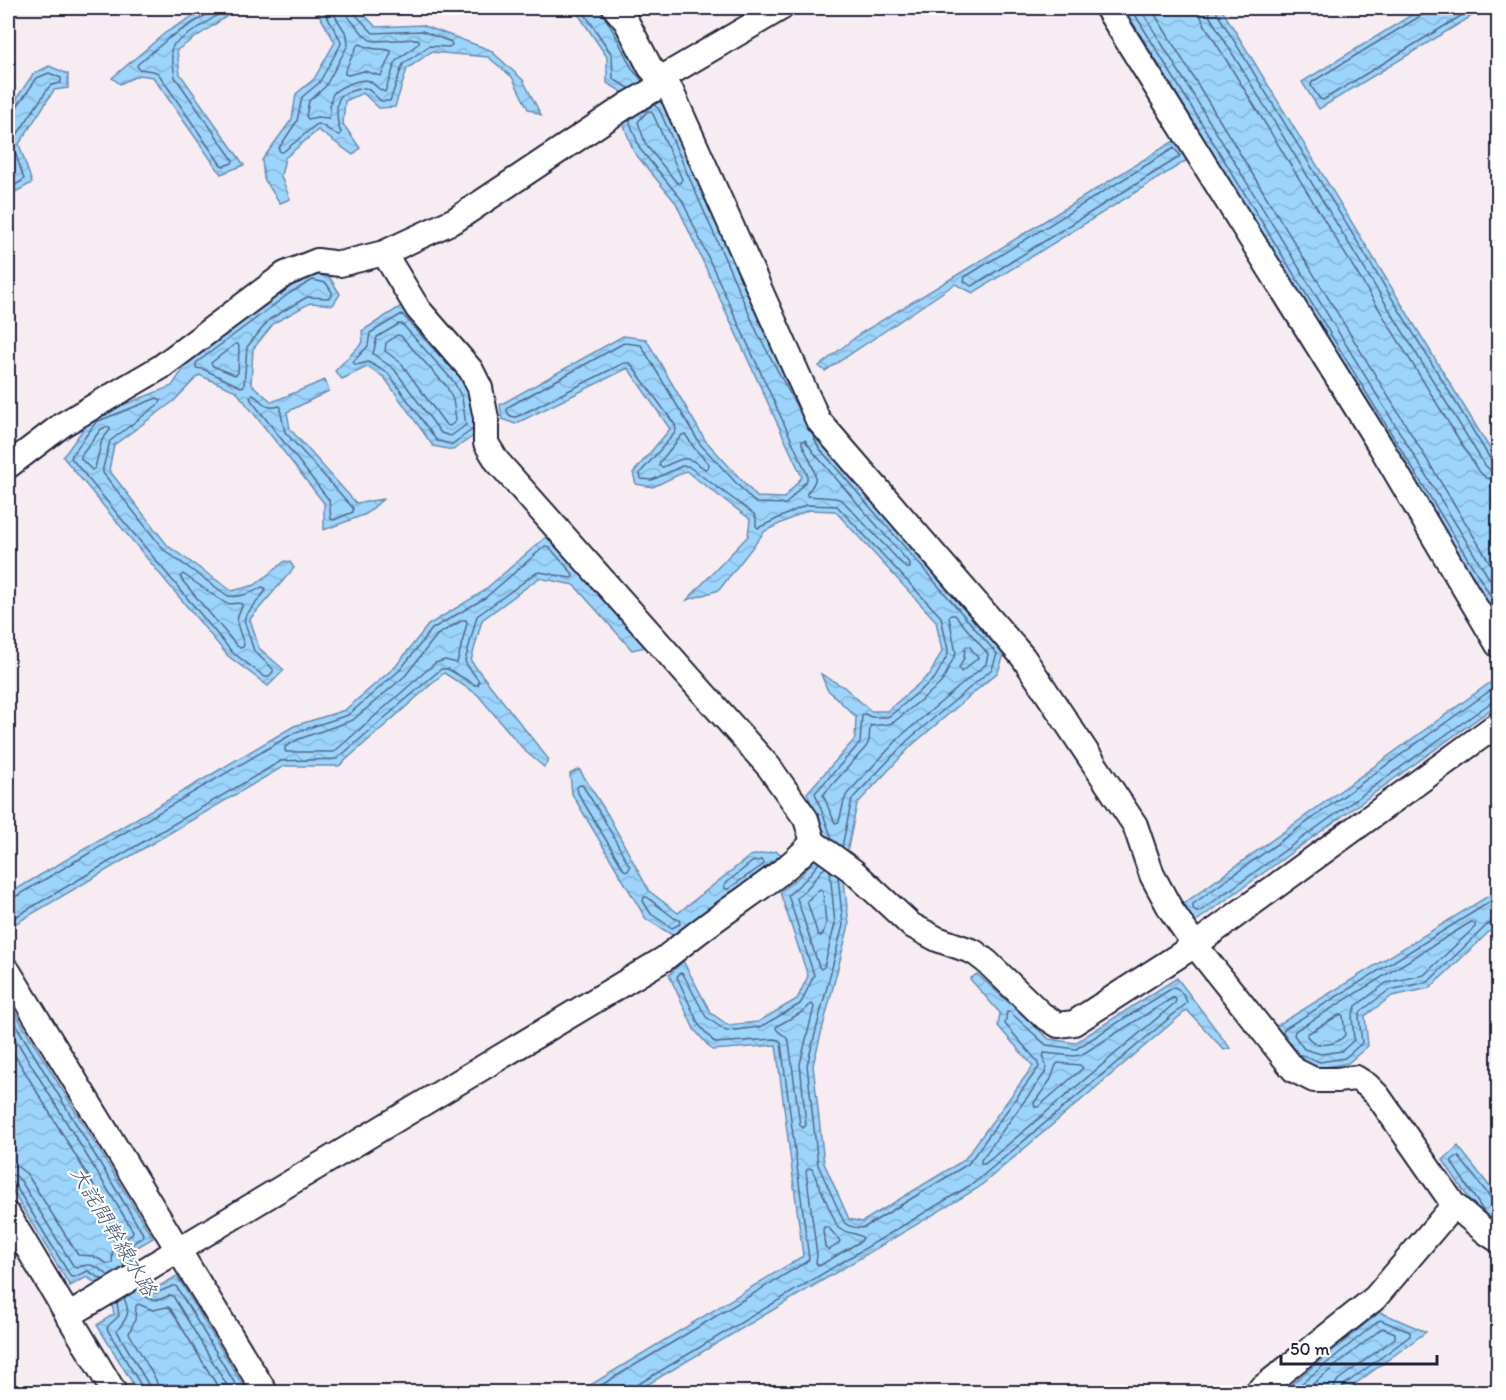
<svg xmlns="http://www.w3.org/2000/svg" width="1506" height="1400" font-family="Itim,'Klee One',sans-serif">
<style>
.water{fill:url(#water-waves);stroke:#6b8daf;stroke-width:1.5}
.lines{fill:none;stroke-linecap:round;stroke-linejoin:round}
.shore{stroke:#536988;stroke-width:1.5}
.minor-casing{stroke:#22223b;stroke-width:28}
.minor{stroke:#fff;stroke-width:24}
.labels{text-anchor:middle;dominant-baseline:central;stroke-width:4.5;stroke-linejoin:round;paint-order:stroke}
.water-label{font-size:21px;font-style:italic;fill:#475775;stroke:#fff}
</style>
<defs>
<pattern id="water-waves" width="16" height="10" patternUnits="userSpaceOnUse" patternTransform="scale(1.5)"><rect width="16" height="10" fill="#9cd4fc"/><path d="M0 5q4-4 8 0t8 0" fill="none" stroke="#86b6d9"/></pattern>
</defs>
<rect width="100%" height="100%" fill="#f6ecf2"/>
<filter id="ink" filterUnits="userSpaceOnUse"><feTurbulence type="fractalNoise" baseFrequency=".0167" numOctaves="2"/><feDisplacementMap in="SourceGraphic" scale="12" xChannelSelector="R" yChannelSelector="G"/><feConvolveMatrix kernelMatrix="1 2 1 2 8 2 1 2 1" color-interpolation-filters="sRGB"/></filter>
<g filter="url(#ink)">
<path class="water" d="M206,8H239L177,50L180,74L244,165L221,174L153,77L139,75L120,84L112,78L165,33Z
M315,8H358L376,27L422,25L490,50L523,80L541,115L528,109L512,77L488,57L431,52L407,69L395,107L379,108L363,93L345,101L343,124L360,148L353,155L318,130L285,158L281,176L290,199L280,203L264,179L262,160L292,119L296,94L314,79L335,42Z
M574,8H605L648,76L654,98L664,105L764,331L824,444L1005,652L998,672L912,745L857,804L843,872L849,925L813,1065L824,1163L849,1219L862,1222L964,1160L1033,1066L998,1026L1000,1013L970,979L977,974L1049,1039L1075,1043L1177,978L1230,1048L1224,1050L1187,1010L978,1188L635,1392H579L803,1256L776,1045L712,1050L694,1029L669,975L683,961L711,1013L728,1025L758,1022L797,999L808,976L780,892L801,875L813,860L823,853L825,835L807,793L855,739L856,717L827,689L821,674L844,687L871,711H887L930,674L942,651L936,621L835,511L808,510L765,531L719,590L687,600L748,536L750,519L686,471L653,487L636,484L633,473L670,429L628,368L515,424L502,419L500,405L623,336L646,339L705,440L757,497L784,498L802,477L676,203L634,152L621,118L631,97L607,83V57Z
M1124,8H1221L1498,462V619Z
M1423,8H1485L1319,109L1302,82Z
M49,66L68,74V88L54,90L19,144L32,183L8,196V111L33,74Z
M1177,139L1189,159L973,293L955,284L825,371L819,366L861,333L967,269Z
M314,273L330,278L340,294L333,305L310,303L274,323L253,349L251,384L272,402L325,380L329,391L287,412L290,429L356,503L383,499L366,514L324,530V503L236,391L199,375L174,401L114,445L109,470L168,546L232,591L255,585L285,561L290,562L294,568L250,619L259,648L284,670L268,686L228,656L63,457L92,417L172,386L188,362L287,288Z
M403,305L465,375L481,431L453,450L433,446L384,377L367,367L342,379L335,371L363,342L362,331Z
M547,536L645,647L632,650L574,585L539,578L482,620L471,661L549,760L544,767L525,751L477,694L444,673L339,766H284L8,928V894L294,726L345,710L396,666L428,625L481,593Z
M1498,677V704L1195,922L1182,905Z
M579,769L608,815L649,891L678,913L750,856L776,851L786,857L706,911L674,936L646,919L572,794L570,774Z
M1498,890V930L1492,929L1430,988L1392,996L1365,1016L1368,1046L1348,1063L1320,1068L1296,1061L1273,1028Z
M8,1001L153,1238L134,1249L135,1258L150,1282L156,1288L177,1276L247,1392H138L97,1325L114,1314C112,1298 101,1286 87,1277L70,1286L8,1184Z
M1458,1146L1498,1197V1232L1485,1223L1443,1160Z
M1380,1312L1426,1332L1344,1392H1282Z"/>
<g class="lines">
<path class="shore" d="M208,8L206,15L169,38L138,64L137,66L139,69L153,71L158,73L221,165L224,166L232,163L233,160L175,77L171,50L174,44L228,8
M322,8L340,39L341,44L319,83L302,97L297,121L279,148V150L280,152H283L317,124C326,124 331,135 340,135L341,132C337,126 335,104 340,97C345,92 358,89 364,88L368,89L381,101H390L403,64L429,46L449,47L452,45L451,42L422,31L373,33L355,14L354,8
M330,8L347,35L348,45L325,87L309,101L306,116L308,119L317,117L329,118C331,111 329,101 333,94C338,87 361,78 369,81C375,84 378,90 385,92L396,61L419,43V40L417,39L376,41L370,40L365,36L349,18L347,13L346,8
M581,8L612,55L613,79L629,88
M1131,8L1498,608
M1140,8L1498,593
M1151,8L1498,576
M1199,8L1200,14L1203,22L1477,469L1486,478L1498,480
M1208,8L1210,17L1484,464L1490,470L1498,471
M1216,8L1217,13L1491,460L1494,463L1498,464
M1425,8V12L1422,15L1312,82L1311,86L1320,99L1323,100L1474,8
M605,18C617,34 623,53 633,70C636,74 640,77 642,81
M360,44C374,52 379,47 391,51V53L381,76L364,71L348,75L345,74V71L357,46Z
M654,105L659,109L758,334L798,409
M647,111H650L653,114L682,179L680,183H677L646,145L638,122Z
M8,113L14,111L37,78L49,73L61,78V83L52,85L49,87L13,141V146L24,179L22,181L8,189
M629,120L640,149L682,200L807,474V480L786,504L757,503L753,501L700,444L641,345L624,343L508,407L507,409C507,415 510,417 516,417L624,363H630L675,425L676,430L674,434L640,473L641,479L652,480L682,466H688L754,514L756,518V526L758,528L806,505L837,506L941,617L948,650V654L935,678L891,715L887,717H871L865,714L862,715L860,743L815,793L830,833L831,838
M1174,148L1180,155L1178,158L974,285L971,286L964,281L965,277Z
M313,280L326,283L332,292V296L329,298L307,297L270,319L247,347L244,386L241,387L203,369L196,368V363L290,293Z
M399,324H402L454,382L462,398L466,425L451,436L441,433L394,369L373,354L377,337Z
M397,335L401,336L447,387L453,400L456,419L455,422L450,426L446,425L401,363L385,351L386,343Z
M235,344H238L239,347L238,373L235,375L213,366L211,363Z
M448,365L402,314L370,333L368,346L353,362L356,365L368,362L388,373L437,441L452,444L472,430
M253,395C263,401 266,411 279,406L281,407V414L285,432L353,508V512L334,520L331,519L329,500L251,400L250,396Z
M157,398L161,400L160,403L110,441L103,468V473L164,550L228,596C237,598 253,593 262,587L265,588V592L246,615L244,620L254,651L273,669V672L268,677H265L232,652L71,458L72,455L96,422Z
M106,427H109L110,430L102,440L95,468L92,470L81,459V456L101,429Z
M811,432L819,448L997,654L992,669L908,740L852,799L842,847
M685,434L695,449L709,464L708,468L705,469C685,454 685,457 663,467L659,466L660,462L682,435Z
M805,440L814,453L910,564V568H906L842,500L835,498L807,496V493C810,489 814,485 815,480C817,471 806,453 802,444V441Z
M183,574L225,603C231,605 237,602 242,604V607C233,620 239,630 244,644L243,647L240,648L237,646L181,579V576Z
M951,615H955L988,654L986,664L902,735L847,794L844,801L839,822L835,823L823,795L866,747L869,741L870,726L889,724L894,722L939,685L943,680L956,653L949,617Z
M463,620H466L467,623L457,663L445,660L435,663L334,752H287L285,751V747L299,739L353,720L405,676L437,635Z
M967,646L970,647L978,658L961,672L959,668L964,658L965,648Z
M1498,685L1193,904V908L1196,912H1199L1493,701L1498,700
M580,785L583,786L603,818L630,867L628,871L624,870L578,793L577,787Z
M761,860L764,862L763,865L728,889L724,888L725,884L752,862Z
M825,868L822,870L811,884L797,898L819,967L821,969L824,967L835,924L830,871
M820,889L823,892L826,923L823,934L821,936L818,935L807,901Z
M644,897H647L674,918L679,920L680,924L672,928L651,914L643,901Z
M8,899L13,898L296,732L348,715L400,670L432,629L485,598L545,546L549,547L573,574V577L570,578L540,572L536,573L477,616L465,661L467,665L479,681L478,685H475L448,669H441L337,759L281,761L8,921
M1471,922L1475,923V927L1424,975L1386,983L1356,1006L1352,1016L1354,1040L1342,1051L1321,1054L1304,1049L1294,1035L1295,1031Z
M1174,997L1176,1000L1175,1003L985,1164H981V1160L1045,1073C1048,1064 1042,1059 1044,1053L1074,1056L1081,1055Z
M811,1004L813,1005L814,1007L800,1064L806,1125L803,1128L800,1125L789,1042C786,1034 778,1034 776,1028L777,1026L804,1011Z
M8,1012L143,1234L142,1237C130,1245 125,1248 131,1263
M1341,1014L1343,1016L1345,1035C1336,1046 1315,1049 1307,1036V1034Z
M8,1027L133,1231L132,1234C120,1243 118,1253 124,1267
M8,1044L120,1229V1231L113,1243L112,1263L108,1264L93,1256L78,1255L27,1174L18,1167L8,1165
M1297,1053L1283,1032L1284,1029L1498,897
M1300,1055L1320,1062L1345,1058L1362,1043L1359,1017L1361,1011L1389,990L1428,982L1487,925L1491,923L1498,924
M1058,1063L1080,1065L1083,1068L1038,1107H1035L1034,1103L1051,1079L1056,1065Z
M809,1168L812,1169L838,1228C846,1234 857,1232 863,1238L861,1241L819,1266L816,1263L817,1255L806,1171Z
M8,1174L16,1176L21,1181L74,1267L77,1268C91,1261 98,1267 109,1276
M8,1182H12L15,1185L71,1277H74L88,1271L103,1280
M1486,1215L1452,1163V1160L1456,1157H1459L1491,1198L1498,1200
M824,1227H828L840,1241L838,1244L829,1250L825,1247L823,1230Z
M145,1286L152,1292L156,1293L173,1286H176L240,1392
M138,1290C150,1302 155,1303 170,1295L173,1296L231,1392
M124,1298C132,1317 125,1318 117,1331L148,1384L150,1392
M117,1302L119,1316L108,1326L107,1329L142,1387L143,1392
M159,1392L156,1380L129,1333L135,1320L136,1306L138,1304L153,1310L167,1307L170,1308L221,1392
M590,1392L806,1262L809,1259L781,1043L779,1040L774,1039L715,1043L699,1025L677,977L680,973L683,974L706,1017L726,1031L760,1027L800,1004L802,1001L814,975L788,895L806,879L819,863
M633,1392L634,1388L637,1385L974,1183L1187,1003C1186,998 1179,988 1174,987L1076,1049L1046,1045L1010,1012H1007L1005,1024L1037,1061L1039,1067L968,1164L865,1227C859,1229 848,1227 844,1222L818,1165L807,1065L843,925L838,877
M1291,1392L1380,1320L1410,1332V1336L1344,1385L1342,1388L1341,1392
M1303,1392L1381,1329L1383,1328L1395,1333V1338L1338,1380L1335,1385L1334,1392"/>
<defs>
<path id="minor" d="M615,8L626,21L650,67L671,91L818,420L1023,657L1135,825L1152,875L1171,910L1195,945L1294,1070L1314,1080H1336L1356,1078L1367,1085L1378,1096L1454,1205L1486,1232L1498,1240
M1107,8L1381,447L1498,645
M384,253L418,309L471,370L480,388L486,418V443L497,461L769,767L806,819L813,842L853,871L911,925L937,939L974,952L987,962L1041,1014L1058,1025L1074,1023L1195,945L1498,724
M8,466L62,425L161,367L285,274L317,261L340,264L384,253L455,220L629,104L653,90L660,79L781,8
M8,971L265,1392
M8,1215L114,1392
M68,1316L664,959C683,944 703,928 723,914C755,891 787,871 813,842
M1257,1392L1375,1298L1454,1205"/>
</defs>
<use href="#minor" class="minor-casing"/>
<use href="#minor" class="minor"/>
</g>
</g>
<g class="labels">
<g class="water-label">
<text transform="translate(114 1231) rotate(59)">大詫間幹線水路</text>
</g>
</g>
<rect width="1506" height="1400" fill="none" stroke="#fff" stroke-width="30"/>
<rect x="15" y="15" width="1476" height="1370" fill="none" stroke="#22223b" stroke-width="2" filter="url(#ink)"/>
<path d="M1281 1355v9h156v-9" fill="none" stroke="#22223b" stroke-width="3"/>
<text x="1290" y="1355" font-size="18" fill="#22223b" stroke="#ffffff" stroke-width="4.5" paint-order="stroke">50 m</text>
</svg>
